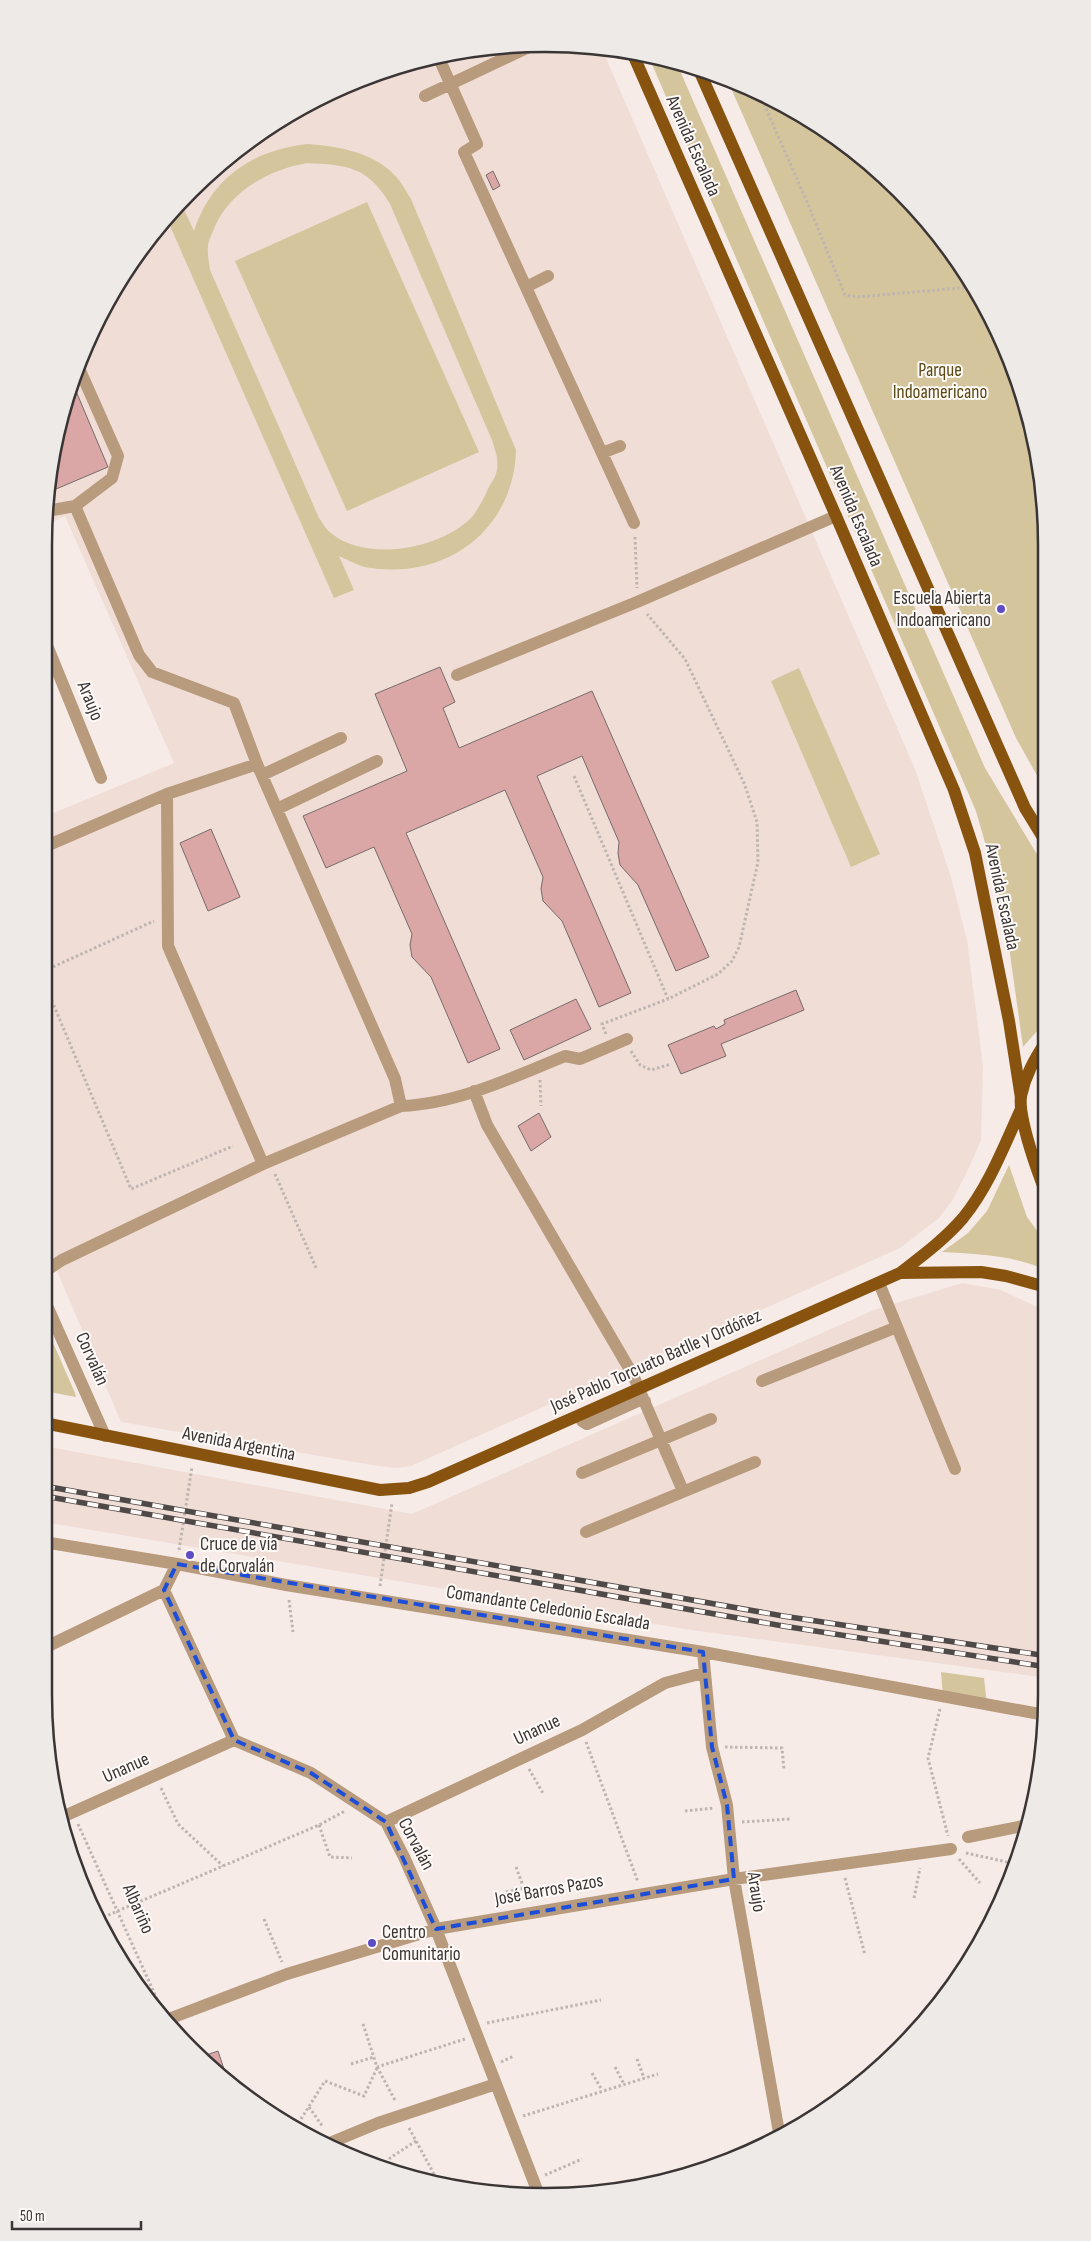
<svg xmlns="http://www.w3.org/2000/svg" width="1091" height="2241" font-family="'Sofia Sans Condensed',sans-serif">
<style>
.built{fill:#f0ddd6}
.green{fill:#d4c59d;fill-rule:evenodd}
.building{fill:#dba7a6;stroke:#766c6c}
.lines{fill:none;stroke-linecap:round;stroke-linejoin:round}
.path{stroke:#beb5b1;stroke-width:3;stroke-dasharray:2.5 2.5;stroke-linecap:butt}
.minor{stroke:#b89a7c;stroke-width:12}
.major{stroke:#87530e;stroke-width:12}
.rail-casing{stroke:#4f4948;stroke-width:5.5}
.rail{stroke:#fefaf8;stroke-width:4;stroke-dasharray:11;stroke-linecap:butt}
.marked{fill:none;stroke:#1d4ed8;stroke-width:4;stroke-dasharray:10 6;stroke-linejoin:round}
.poi-dot{fill:#5e4cc4;stroke:#fefaf8;stroke-width:2}
.labels{text-anchor:middle;dominant-baseline:central;stroke-width:4;stroke-linejoin:round;paint-order:stroke}
.street-label{font-size:19px;fill:#3b3635;stroke:#fefaf8}
.park-label{font-size:19px;fill:#5a4914;stroke:#fefaf8}
.poi-label{font-size:19px;fill:#3b3635;stroke:#fefaf8;text-anchor:start}
.rim{fill:none;stroke:#3b3635;stroke-width:2.5}
</style>
<rect width="100%" height="100%" fill="#f6ebe7"/>
<path class="built" d="M546,44L602,49L915,769L951,877L967,940L983,1066L981,1140L967,1172L952,1201L939,1218L900,1248L411,1466L397,1468L372,1465L121,1422L44,1240V817L174,763L65,516L46,525L53,447L82,353L128,267L191,191L267,128L354,82L448,53Z
M962,1283L1001,1290L1046,1311L1047,1678L691,1630L44,1522V1446L412,1514L874,1310Z"/>
<path class="green" d="M648,55L677,64L985,768L1044,866L1045,1022L1023,1047L1009,947L996,881L976,811Z
M727,79L738,82L851,148L944,240L1009,354L1043,480L1044,788L1016,738Z
M307,144C339,146 377,153 398,179C403,185 407,193 411,199L516,450C514,528 449,579 371,568C360,567 350,561 339,556L354,590L334,598L167,219L181,203L194,231C211,178 253,150 307,144ZM307,163C348,165 368,167 390,204L492,440C495,450 499,459 497,470C496,476 492,482 489,487C484,498 479,508 472,517C441,549 366,563 331,533C326,530 323,523 319,518L210,270C209,262 207,254 208,246C208,241 211,236 213,231C228,192 268,170 307,163Z
M367,202L479,452L347,511L235,261Z
M799,668L880,854L851,867L771,681Z
M1045,1074V1146C1039,1122 1037,1098 1045,1074Z
M1009,1165L1027,1217L1046,1243V1270C1014,1255 976,1254 942,1252L968,1233L987,1211Z
M44,1322L75,1393L76,1397L44,1391Z
M941,1672L984,1678L987,1705L943,1697Z"/>
<path class="building" d="M493,171L500,186L493,190L486,175Z
M73,384L108,467L49,492L53,447Z
M440,667L455,702L443,708L459,748L592,691L709,957L676,971L638,885L620,865L618,853L619,842L582,756L537,776L631,993L599,1007L562,921L543,901L541,889L543,877L505,790L406,833L500,1049L468,1063L431,977L412,957L410,945L412,934L374,847L326,868L303,816L407,771L375,694Z
M211,829L240,897L208,911L180,843Z
M796,990L804,1010L721,1044L726,1056L681,1074L668,1045L714,1026L716,1029L725,1024L724,1020Z
M576,999L591,1029L524,1060L510,1030Z
M539,1113L551,1137L531,1151L518,1126Z
M218,2051L224,2069L214,2072L200,2057Z"/>
<g class="lines">
<path class="path" d="M760,95L808,204L845,295L858,297L971,287
M635,537L637,588
M574,776L668,999L718,974L732,961L739,947L758,862L757,822L744,783L685,659L647,614
M44,971L154,921
M44,982L131,1189L233,1146
M606,1034L602,1024L668,999
M631,1051L640,1065L651,1070L671,1064
M540,1080L541,1106
M275,1174L317,1270
M179,1550L192,1467
M380,1586L392,1503
M289,1600L293,1632
M940,1709L928,1758L948,1836
M586,1742L638,1882
M725,1747L782,1748L784,1770
M529,1769L544,1795
M161,1788L178,1824L223,1866
M685,1811L714,1808
M742,1822L790,1819
M78,1824L161,2008
M319,1825L330,1857L352,1858
M966,1853L1016,1864
M959,1859L980,1883
M516,1867L528,1899
M845,1878L865,1955
M506,1892L524,1888
M914,1898L920,1868
M99,1919L319,1825L345,1811
M264,1919L282,1962
M487,2023L601,2000
M363,2024L377,2067L465,2039
M637,2059L644,2078
M501,2062L514,2056
M351,2064L374,2057
M377,2067L396,2102
M615,2067L624,2084
M592,2073L602,2090
M309,2107L323,2127
M523,2116L658,2074
M301,2119L325,2081L364,2096L377,2068
M409,2128L440,2185
M387,2169L390,2158L416,2141
M545,2175L582,2159
M618,2187L620,2191"/>
<path class="minor" d="M438,56L477,144L464,152L634,523
M425,96L533,45
M526,287L548,276
M602,453L620,446
M75,506L139,655L152,672L234,703L257,764L395,1079L401,1106C457,1104 514,1077 565,1056L580,1059L627,1039
M47,511L75,506L112,478L118,456L78,366
M44,638L101,778
M457,675L637,602L836,516
M262,775L341,738
M277,809L377,761
M44,847L167,794
M474,1091L487,1125L633,1375L661,1440L582,1473
M263,1164L401,1106
M44,1272L62,1260L263,1164L168,946L167,794L257,764
M879,1283L955,1469
M44,1299L105,1436
M762,1381L897,1327
M579,1416L582,1421L587,1424L640,1400L645,1401
M683,1491L661,1440L711,1419
M586,1532L755,1462
M44,1542L177,1564L286,1585L703,1652L1045,1715
M177,1564L164,1590L234,1740L311,1773L386,1822L404,1857L436,1929L539,2195
M44,1648L164,1590
M703,1652L712,1747L727,1805L734,1879L780,2138
M60,1818L234,1740
M386,1822L582,1730L665,1683L703,1673
M968,1837L1028,1825
M167,2021L166,2020L287,1974L436,1929L734,1879L951,1849
M325,2145L378,2123L496,2084"/>
<path class="major" d="M632,52L836,516L954,790L975,853L1009,1021L1021,1098
M699,70L1025,808L1044,839
M1045,1043C1034,1060 1025,1076 1021,1096C1018,1117 1037,1170 1045,1191
M900,1273L981,1272L1006,1276L1046,1287
M44,1423L380,1490L409,1488L428,1482L900,1273C922,1256 945,1239 963,1218C989,1186 1004,1146 1021,1109"/>
<defs>
<path id="rail" d="M44,1486L783,1616L1047,1656
M44,1496L783,1626L1047,1667"/>
</defs>
<use href="#rail" class="rail-casing"/>
<use href="#rail" class="rail"/>
</g>
<path class="marked" d="M177,1564L703,1652L712,1747L727,1805L734,1879L436,1929L386,1822L311,1773L234,1740L164,1590Z"/>
<g class="poi-dot">
<circle cx="1001" cy="609" r="5"/>
<circle cx="190" cy="1555" r="5"/>
<circle cx="372" cy="1943" r="5"/>
</g>
<g class="labels">
<g class="street-label">
<text transform="translate(693 146) rotate(66)">Avenida Escalada</text>
<text transform="translate(856 516) rotate(67)">Avenida Escalada</text>
<text transform="translate(90 701) rotate(68)">Araujo</text>
<text transform="translate(1002 897) rotate(78)">Avenida Escalada</text>
<text transform="translate(92 1359) rotate(66)">Corvalán</text>
<text transform="translate(656 1361) rotate(-24)">José Pablo Torcuato Batlle y Ordóñez</text>
<text transform="translate(239 1444) rotate(11)">Avenida Argentina</text>
<text transform="translate(548 1608) rotate(9)">Comandante Celedonio Escalada</text>
<text transform="translate(537 1730) rotate(-25)">Unanue</text>
<text transform="translate(126 1768) rotate(-24)">Unanue</text>
<text transform="translate(416 1844) rotate(62)">Corvalán</text>
<text transform="translate(549 1890) rotate(-10)">José Barros Pazos</text>
<text transform="translate(756 1892) rotate(81)">Araujo</text>
<text transform="translate(138 1909) rotate(66)">Albariño</text>
</g>
<g class="park-label">
<text x="940" y="370">Parque<tspan x="940" dy="22">Indoamericano</tspan></text>
</g>
<g class="poi-label">
<text x="991" y="598" text-anchor="end">Escuela Abierta<tspan x="991" dy="22">Indoamericano</tspan></text>
<text x="200" y="1544">Cruce de vía<tspan x="200" dy="22">de Corvalán</tspan></text>
<text x="382" y="1932">Centro<tspan x="382" dy="22">Comunitario</tspan></text>
</g>
</g>
<path d="M0 0H1091V2241H0ZM545 52H545A493 493 0 0 1 1038 545V1695A493 493 0 0 1 545 2188H545A493 493 0 0 1 52 1695V545A493 493 0 0 1 545 52Z" fill="#eeeae8" fill-rule="evenodd"/>
<path class="rim" d="M545 52H545A493 493 0 0 1 1038 545V1695A493 493 0 0 1 545 2188H545A493 493 0 0 1 52 1695V545A493 493 0 0 1 545 52Z"/>
<path d="M12 2221v8h129v-8" fill="none" stroke="#3b3635" stroke-width="2.5"/>
<text x="20" y="2221" font-size="15" fill="#3b3635" stroke="#fefaf8" stroke-width="4" paint-order="stroke">50 m</text>
</svg>
